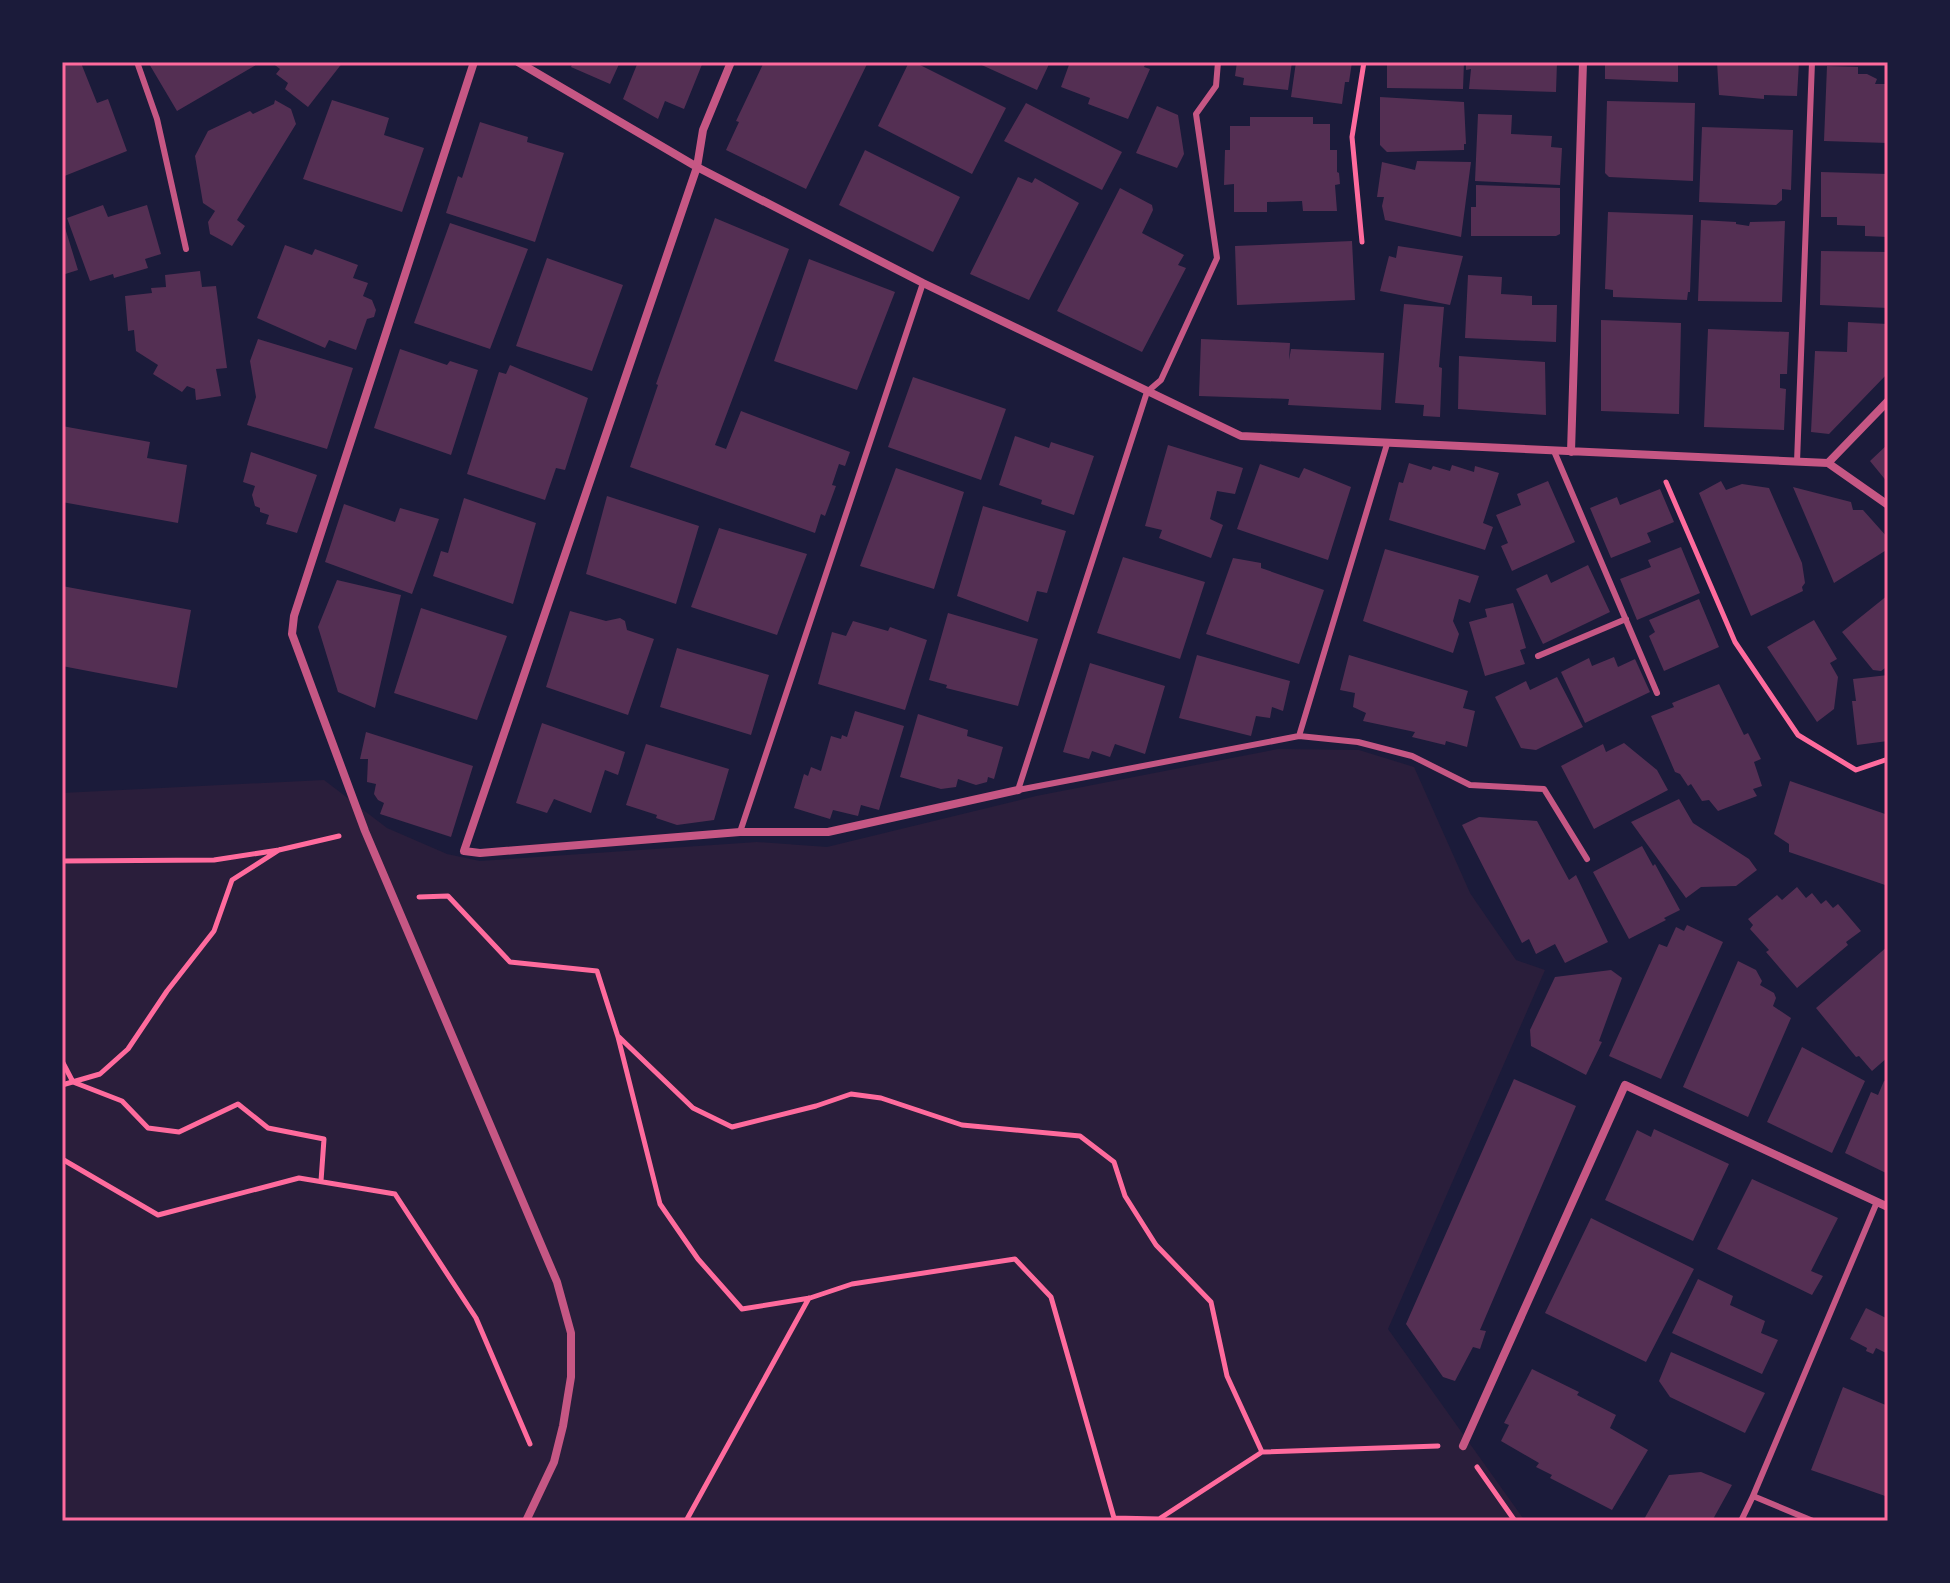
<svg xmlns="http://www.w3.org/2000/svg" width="1950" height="1583" font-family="'Source Serif 4',serif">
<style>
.green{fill:#2a1e3b}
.building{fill:#542f53}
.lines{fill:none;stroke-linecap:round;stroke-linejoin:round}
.path{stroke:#ff6b9d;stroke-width:5}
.service{stroke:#c65784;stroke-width:6}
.minor{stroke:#c65784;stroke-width:8}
.neatline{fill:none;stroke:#ff6b9d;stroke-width:3}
</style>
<rect width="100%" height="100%" fill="#1b1b3a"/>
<path class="green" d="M1278,749L1359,750L1414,767L1470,893L1516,960L1545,970L1388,1329L1525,1521H62V793L324,780L387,828L447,854L480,861L757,842L827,847L1036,796Z"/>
<path class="building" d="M62,62L81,63L97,103L108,99L127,151L62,177Z
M148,62H261L177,111Z
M271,62H343L308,107L285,89L288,83L276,74L280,69Z
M573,62H620L610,84L571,67Z
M638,62H703L684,109L665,101L658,119L623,99Z
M764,62H868L806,189L726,150L739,122L736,121Z
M909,62H914L1006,108L972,174L878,126Z
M975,62H1050L1037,90Z
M1070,62H1146L1144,67L1150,69L1128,119L1088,104L1090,98L1061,87Z
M1237,62H1292L1288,90L1243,85L1244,78L1235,76Z
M1296,62H1352L1349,82H1345L1342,104L1291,97Z
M1387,62H1464L1463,89L1387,88Z
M1466,62H1557L1556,92L1469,89L1471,69L1466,70Z
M1605,62H1678V82L1605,79Z
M1717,62H1799L1797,96L1764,95V99L1719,95Z
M1827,66L1858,67V74H1867L1877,79L1875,84H1888V143L1824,141Z
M1380,97L1464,102L1466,144H1464V150L1387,152L1380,145Z
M275,100L291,109L296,124L237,220L245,226L232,246L210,234L208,222L215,211L203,203L195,156L208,131L250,111L253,114L274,104Z
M332,100L389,118L384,135L424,148L402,212L303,179Z
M1607,101L1695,103L1693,181L1609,177L1605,173Z
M1026,103L1122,152L1102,190L1004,141Z
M1157,106L1178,115L1184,154L1177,168L1136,153Z
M1478,114L1512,115L1511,134L1552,136L1551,147L1562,148L1560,185L1475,181Z
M1250,117H1313V124H1330V150H1337V172L1339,173L1340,184L1335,185L1337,211H1303L1302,201L1267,202V212H1234V184L1224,185L1225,150H1230V126H1250Z
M480,122L528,137L527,142L564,153L535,242L446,213L458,176L462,178Z
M1702,127L1793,130L1791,190L1782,189V200L1776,205L1699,202Z
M865,150L960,197L933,252L839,205Z
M1417,161L1471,162L1461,237L1385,220L1382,206L1384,197H1377L1382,162L1415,170Z
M1821,172L1888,174V237L1865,236V226L1837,225V217H1821Z
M1018,177L1032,183L1035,178L1079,203L1029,300L970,274Z
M1476,185L1560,188V234L1556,236H1471V207H1476Z
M1120,188L1152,205L1153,210L1142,233L1184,255L1178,265L1186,268L1142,352L1057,311Z
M103,205L108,217L147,205L161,254L145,259L148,268L114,278L113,274L90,281L67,218Z
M1608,212L1693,215L1690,292H1688L1687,300L1613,297V290L1605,289Z
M62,218L78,270L62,275Z
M715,218L789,249L715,445L726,449L741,411L850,452L845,466L839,464L832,485L836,486L825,516L821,514L815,533L630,467L658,385L656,384Z
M1701,220L1736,222V224L1749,226L1750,222L1785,221L1782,302L1698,301Z
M450,223L528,249L490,349L414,323Z
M1352,241L1355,300L1237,305L1235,246Z
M285,245L312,255L315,249L358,265L353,278L368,283L363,296L372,300L376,310L374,317L367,319L356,350L329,340L325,348L257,318Z
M1398,246L1463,256L1450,305L1380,291L1389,256L1396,258Z
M1821,251L1888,252V308L1820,305Z
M547,258L623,285L592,371L516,346Z
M809,259L895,292L857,390L774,361Z
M200,271L202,287L216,286L227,368L216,369L221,396L196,400L195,389L187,386L182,392L153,374L158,365L136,351L134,330L128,331L125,296L152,293L151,288L166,287L165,275Z
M1468,275L1502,277L1501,294L1532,296V305H1557L1556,342L1465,338Z
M1404,304L1444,307L1439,367L1442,368L1440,417L1423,416L1424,405L1395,403Z
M1601,320L1681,323L1679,414L1601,411Z
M1848,322L1888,324V373L1829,434L1811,432L1815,351L1847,352Z
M1708,329L1789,332L1787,374H1780V388L1786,389L1784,430L1704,427Z
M258,339L353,368L327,449L247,425L256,397L250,361Z
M1201,339L1290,343L1289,360L1291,349L1384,353L1381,410L1288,405L1289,399L1199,396Z
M400,349L447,365L450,361L478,370L451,455L374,428Z
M1459,356L1545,362L1546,415L1458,409Z
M510,365L588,398L565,470L556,468L545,500L467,474L499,372L506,374Z
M913,377L1006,409L981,480L888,447Z
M62,426L150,442L147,458L187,465L178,523L62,502Z
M1015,436L1049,448L1051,442L1094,456L1074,515L1041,504L1042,500L999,485Z
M1888,444V483L1870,461Z
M1168,445L1243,468L1235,494L1217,491L1210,519L1223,525L1211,558L1159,538L1162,530L1145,526Z
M251,452L317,475L297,533L266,524L269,515L260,512V508L255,506L252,495L255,486L243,482Z
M1409,463L1431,470L1433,466L1450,471L1452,465L1474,472L1475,466L1499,473L1483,523L1493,527L1485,550L1389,520L1399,482L1403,483Z
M1260,464L1299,478L1304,468L1351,487L1328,560L1237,529Z
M896,468L964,492L934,589L860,566Z
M1548,481L1575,542L1512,571L1501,546L1508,543L1496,515L1521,505L1517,494Z
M1721,481L1726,490L1742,484L1769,488L1802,563L1805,583L1802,587L1803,591L1751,616L1699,493Z
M1793,487L1851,502L1853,510H1863L1888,538V549L1834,583Z
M1660,489L1674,522L1647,533L1651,542L1611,558L1590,508L1617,497L1620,505Z
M607,496L699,526L676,604L586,574Z
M464,498L536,523L513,604L433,576L441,551L448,553Z
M344,504L395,522L400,508L439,519L412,594L325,562Z
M983,506L1066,531L1047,593L1037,591L1028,622L957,596Z
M719,528L807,554L777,635L691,607Z
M1681,547L1700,593L1637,620L1620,579L1651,567L1648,560Z
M1385,549L1479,576L1470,603L1459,599L1453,621L1459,634L1453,653L1363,621Z
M1123,557L1205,582L1180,659L1097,633Z
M1233,558L1261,563V568L1324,590L1299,664L1206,634Z
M1588,565L1610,612L1543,644L1516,589L1547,574L1551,583Z
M337,580L401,595L375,708L338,692L318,627Z
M62,586L191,610L177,688L62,666Z
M1888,595V666L1881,671L1873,670L1842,632Z
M1699,599L1719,647L1664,671L1649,636L1655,632L1649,620Z
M1513,603L1526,648L1520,650L1525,664L1485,676L1469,622L1487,617L1485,609Z
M421,608L507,636L477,720L394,693Z
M570,611L606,621L620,618L625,621L627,630L654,639L628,715L546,687Z
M948,613L1038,639L1018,706L946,688L947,685L929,680Z
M1814,620L1837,659L1830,663L1838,677L1834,709L1817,722L1767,647Z
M853,621L888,631L890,627L927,640L905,710L818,684L832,632L846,636Z
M677,648L769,675L751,735L660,707Z
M1197,655L1290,681L1283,711L1272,707L1270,718L1256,716L1251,736L1179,718Z
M1349,655L1468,691L1463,708L1475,711L1467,747L1446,741L1445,745L1412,737L1415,732L1363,721L1366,713L1353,707L1355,693L1340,690Z
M1614,657L1618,667L1635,659L1650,692L1585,723L1561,672L1589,658L1592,666Z
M1090,663L1165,686L1145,754L1115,744L1110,757L1092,751L1089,759L1063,752Z
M1888,675V741L1857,745L1852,701H1856L1853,679Z
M1557,677L1583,727L1536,750L1521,748L1495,697L1526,681L1530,690Z
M1719,684L1744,735L1748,733L1761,759L1754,762L1762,786L1753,789L1757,796L1718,811L1709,800L1702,801L1691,784L1688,786L1680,774L1675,772L1651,716L1674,707L1672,703Z
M855,711L904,726L879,810L861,805L858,816L833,810L830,819L794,808L804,774L808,776L811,767L821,771L831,736L841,739L842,735L847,737Z
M918,714L968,730L967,736L1003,747L994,779L988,777L987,782L976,785L958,779L956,787L941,789L900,777Z
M542,723L625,752L618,775L605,770L591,813L554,799L547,813L516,803Z
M366,732L473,766L451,837L380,814L384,803L378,800L374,794L376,784L367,782L368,759H360Z
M1624,743L1657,770L1668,790L1594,829L1561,766L1603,744L1606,752Z
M646,744L729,769L714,820L677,825L656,818L657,815L626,805Z
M1790,781L1888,815V886L1789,852V844L1774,834Z
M1679,799L1693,823L1749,859L1757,870L1736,886L1701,887L1686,898L1631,822Z
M1479,817L1537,821L1569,880L1576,875L1608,942L1565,963L1555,944L1536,954L1529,939L1522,943L1462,825Z
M1642,846L1653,866L1655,864L1680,910L1664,918L1666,920L1629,939L1593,872Z
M1797,887L1806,898L1812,893L1821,904L1826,900L1833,908L1838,904L1861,931L1846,942L1848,945L1797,988L1766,952L1769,950L1750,929L1753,925L1748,919L1777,895L1782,900Z
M1687,925L1723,942L1661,1079L1609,1056L1659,944L1667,947L1676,927L1684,931Z
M1888,946V1057L1872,1071L1859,1056L1856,1057L1816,1008Z
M1738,961L1756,970L1762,981L1760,985L1774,993L1776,998L1773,1006L1791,1018L1748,1117L1683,1087Z
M1611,970L1622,978L1599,1041L1602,1042L1586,1075L1531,1046L1530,1030L1555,977Z
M1802,1047L1865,1081L1832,1153L1767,1122Z
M1514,1079L1576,1106L1480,1330L1486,1331L1480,1349L1473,1347L1455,1381L1443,1377L1406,1324Z
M1884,1081L1888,1082V1174L1845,1153L1871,1092L1878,1095Z
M1654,1129L1729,1164L1693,1241L1605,1200L1637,1130L1651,1137Z
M1752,1179L1838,1218L1811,1271L1823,1276L1812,1295L1717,1249Z
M1591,1218L1694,1269L1646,1362L1545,1313Z
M1698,1279L1733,1296L1730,1305L1765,1321L1761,1333L1778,1340L1762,1374L1672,1333Z
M1866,1308L1888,1319V1354L1876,1348L1873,1354L1866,1351L1867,1348L1850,1339Z
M1671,1352L1765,1393L1745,1433L1670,1397L1659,1381Z
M1532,1369L1579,1392L1577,1395L1616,1415L1610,1428L1648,1450L1612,1510L1550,1478L1552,1475L1536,1467L1539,1463L1501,1441L1509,1425L1504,1423Z
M1843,1387L1888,1406V1497L1811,1470Z
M1701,1472L1732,1485L1712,1521H1643L1669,1475Z"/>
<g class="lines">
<path class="path" d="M1362,242L1352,137L1364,62
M1666,482L1735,642L1798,735L1856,770L1888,759
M62,861L214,860L279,850L339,836
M419,897L448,896L510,962L597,971L618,1037L660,1204L698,1259L742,1309L810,1298L852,1284L1015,1259L1051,1297L1114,1518L1159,1519L1262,1452L1438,1446
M619,1037L693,1108L732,1127L816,1106L851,1094L881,1098L962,1125L1080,1136L1114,1162L1125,1196L1156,1245L1211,1302L1227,1376L1262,1452
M62,1061L73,1082L122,1101L148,1128L179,1132L238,1104L268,1128L324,1139L321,1181
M62,1085L100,1074L128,1049L167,991L214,931L232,880L279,850
M62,1159L158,1215L299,1178L395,1194L476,1318L530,1444
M1477,1467L1515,1521
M686,1521L809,1298"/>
<path class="service" d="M137,62L157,119L186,249
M1218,62L1216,86L1196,114L1217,258L1161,380L1147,392L1018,790L1299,736L1358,742L1412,756L1470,785L1544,789L1587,859
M1554,451L1657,693
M1797,462L1812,62
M1538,656L1626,619
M1299,736L1387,444
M740,832L923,283
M1741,1521L1753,1496
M1813,1521L1753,1496L1877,1202"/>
<path class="minor" d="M474,62L294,616L292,634L365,831L557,1282L571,1333V1377L563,1426L554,1462L526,1521
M518,62L697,167L923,283L1241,436L1828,463L1888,401
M731,62L703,130L697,167L464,851L480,853L740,832H828L1018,790
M1571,452L1583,62
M1828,463L1888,505
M1463,1446L1625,1085L1888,1207"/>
</g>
<rect width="1950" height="1583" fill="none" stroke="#1b1b3a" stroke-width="128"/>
<rect x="64" y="64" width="1822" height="1455" class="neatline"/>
</svg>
